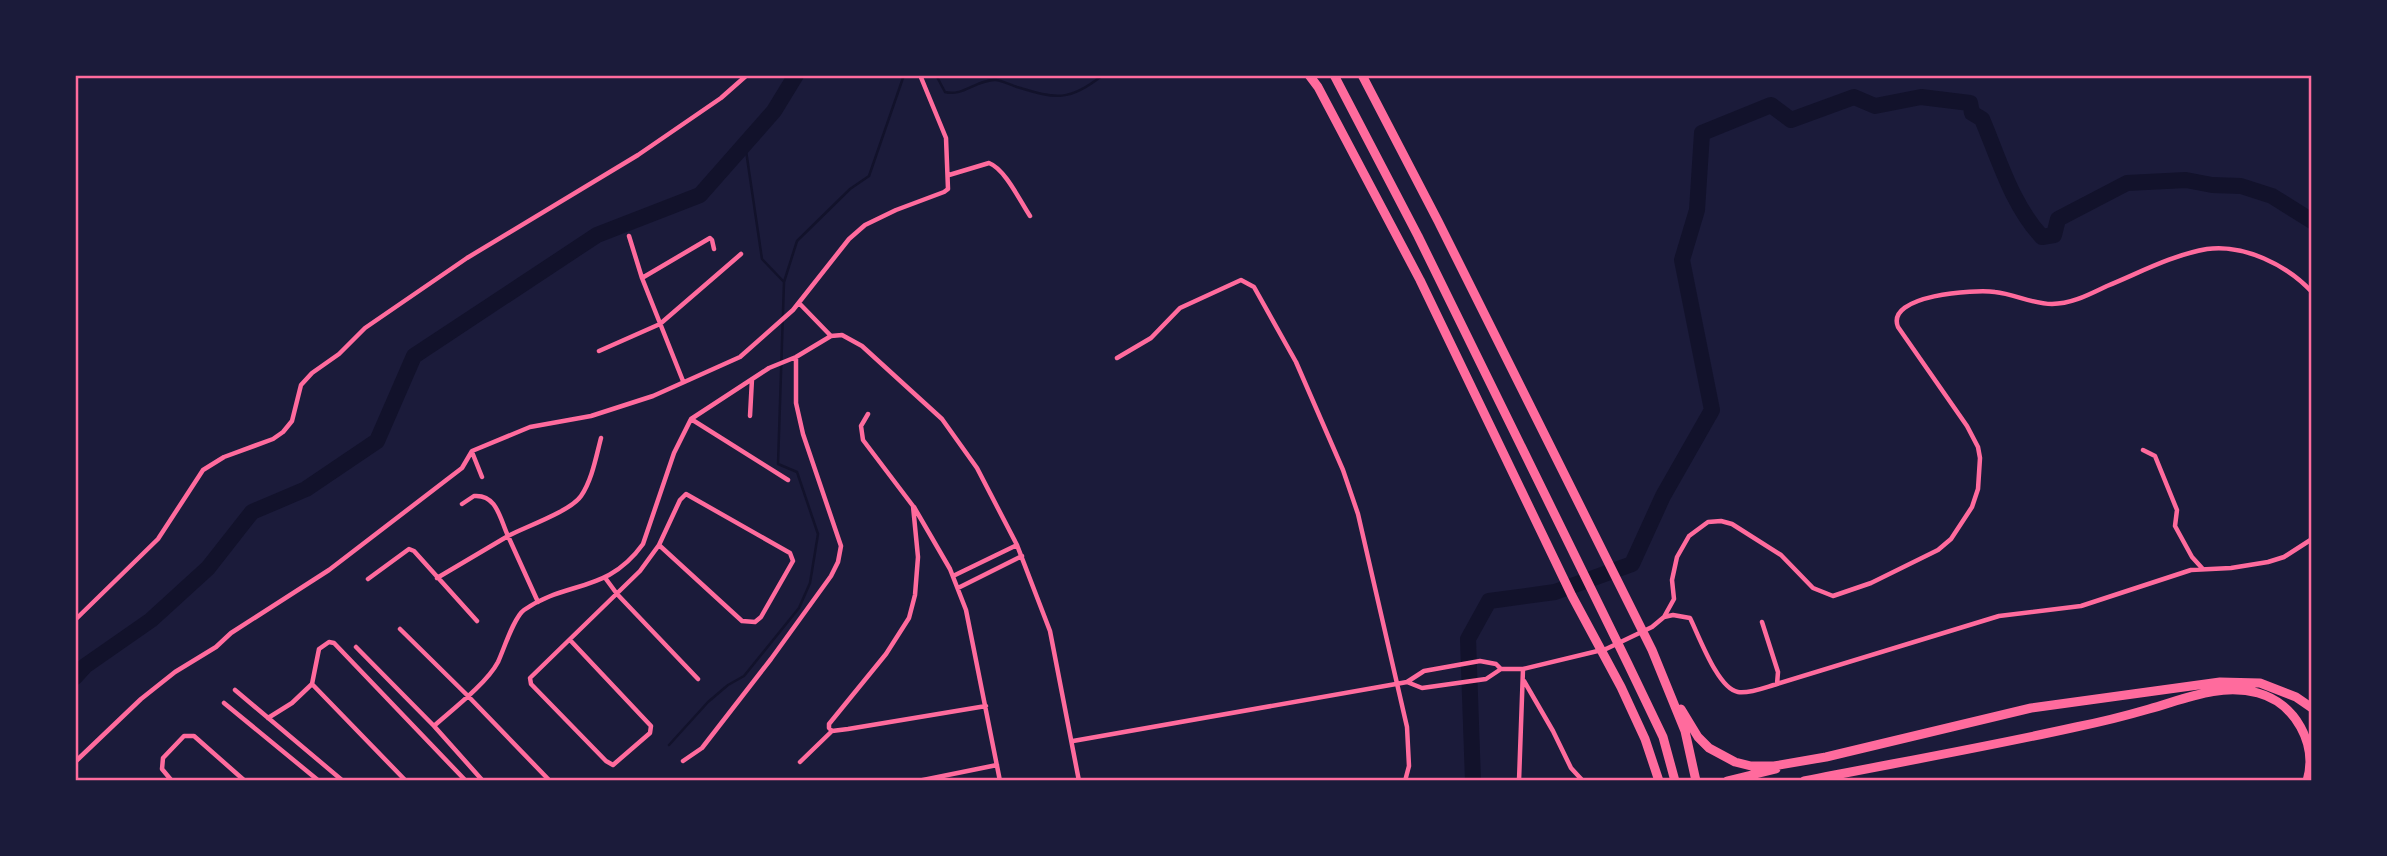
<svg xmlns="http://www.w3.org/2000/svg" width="2387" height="856" font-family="Jost,sans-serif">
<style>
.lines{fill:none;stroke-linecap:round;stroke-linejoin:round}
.stream{stroke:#12122b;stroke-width:2.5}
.river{stroke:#12122b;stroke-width:16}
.minor{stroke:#ff6b9d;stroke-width:4.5}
.motorway{stroke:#ff6b9d;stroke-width:9}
.neatline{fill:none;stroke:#ff6b9d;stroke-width:2.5}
</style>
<rect width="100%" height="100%" fill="#1b1b3a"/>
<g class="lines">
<path class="stream" d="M936,75L945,92C963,97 977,79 996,80C1003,81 1011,85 1017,87C1057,99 1068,102 1103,75
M784,282L797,241L850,189L869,176L904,75
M669,745L708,702L728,685L744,676L799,608L810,583L818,534L797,472L778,464L784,282L762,259L745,144"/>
<path class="river" d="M75,677L85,666L151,620L208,568L252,512L306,489L377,441L414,356L597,235L700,195L774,111L796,75
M1473,781L1468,639L1489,601L1555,592L1632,564L1663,496L1712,410L1682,260L1697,210L1702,133L1771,105L1791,120L1854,97L1875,106L1921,97L1970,103L1972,113L1982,119C1999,159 2012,205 2042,237L2054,235L2058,219L2127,183L2186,180L2212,185L2241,186L2272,196L2312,221"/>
<path class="minor" d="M949,175L989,163C1005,169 1020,201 1030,216
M629,236L642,278L683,381
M642,278L710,238L712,240L714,249
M799,303L831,336
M599,351L660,324L741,254
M1117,358L1151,338L1180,308L1241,280L1254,287L1296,362L1343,470L1358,514L1407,727L1409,766L1405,781
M868,414L861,426L863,440L913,506L918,557L915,595L909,618L886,654L829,724V728L832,731L848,729L986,706
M750,416L752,379
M691,419L788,480
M2143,450L2155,456L2177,510L2175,526L2192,557L2202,568
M472,452L482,477
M462,504L474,496C497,494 500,519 508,536C525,527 571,511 581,496C592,480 596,457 601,438
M914,507L950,569L966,610L1000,781
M953,576L1017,545
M437,578L508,536L538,602
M368,579L409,549L414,551L477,621
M606,579L617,594L698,679
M958,588L1022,556
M1664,617L1673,615L1690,618C1699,636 1718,689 1738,692C1749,694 1766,687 1777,684L1999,616L2081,606L2191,570L2231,568L2268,562L2284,557L2312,539
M75,620L158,539L203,470L224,457L273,439L283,432L292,421L301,385L312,373L339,354L365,328L467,258L638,155L721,98L747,75
M1762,622L1778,672L1777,684
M400,629L468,696L550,781
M570,640L651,726L650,733L613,765L606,761L531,684L530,678L640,571L659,545L742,621L755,622L761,617L793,561L790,553L686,494L680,500L659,545
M356,647L434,726L483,781
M1524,681L1553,731L1571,768L1583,781
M1407,682L1424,671L1480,661L1496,664L1501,669
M312,684L406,781
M235,690L343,781
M224,703L319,781
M268,718L292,703L312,684L319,649L329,642L334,643L466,781
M434,726C452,710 487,683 498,662C504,649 514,617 524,610C567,580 607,594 643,544L674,453L691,419L769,368L796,357L831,336L842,335L862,346L942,419L977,468L1017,545L1050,631L1079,781
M1073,741L1396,684L1407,682L1422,688L1486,679L1501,669H1523L1606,649L1652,627L1664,617L1674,599L1672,580L1677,557L1689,536L1708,522L1721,521L1732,524L1781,555L1813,588L1833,596L1871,583L1938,550L1951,539L1972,507L1978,489L1980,458L1978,447L1967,426L1898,327C1885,295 1975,289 1995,292C2014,294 2033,304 2052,304C2072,304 2090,294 2107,286C2139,273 2172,255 2207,249C2244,244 2287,265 2312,292
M683,761L702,748L771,659L831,576L838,562L841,546L803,434L796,403V357
M75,762L141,699L175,672L216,647L231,633L329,570L462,468L472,451L530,427L591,416L653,396L740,357L793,310L849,239L865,225L896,210L944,192L948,189L946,138L920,75
M800,762L832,731
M172,781L162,769L163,758L184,736H194L245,781
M918,781L997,765
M1519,781L1523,669"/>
<path class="motorway" d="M1309,75L1318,87L1420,280L1572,596L1621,687L1645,739L1659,781
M1334,75L1418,236L1628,664L1663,737L1675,781
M1362,75L1438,221L1652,650L1685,731L1696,781
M1681,709L1698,737L1709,748L1735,762L1751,766H1774L1826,757L2031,708L2220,682L2260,683L2296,697L2312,708
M1727,781L1776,769
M1804,781C1895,763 1986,747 2076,727C2101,722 2125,716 2149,709C2185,699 2220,683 2258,693C2295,703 2318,744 2307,781"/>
</g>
<rect width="2387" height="856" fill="none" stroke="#1b1b3a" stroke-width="154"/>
<rect x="77" y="77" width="2233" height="702" class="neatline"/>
</svg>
